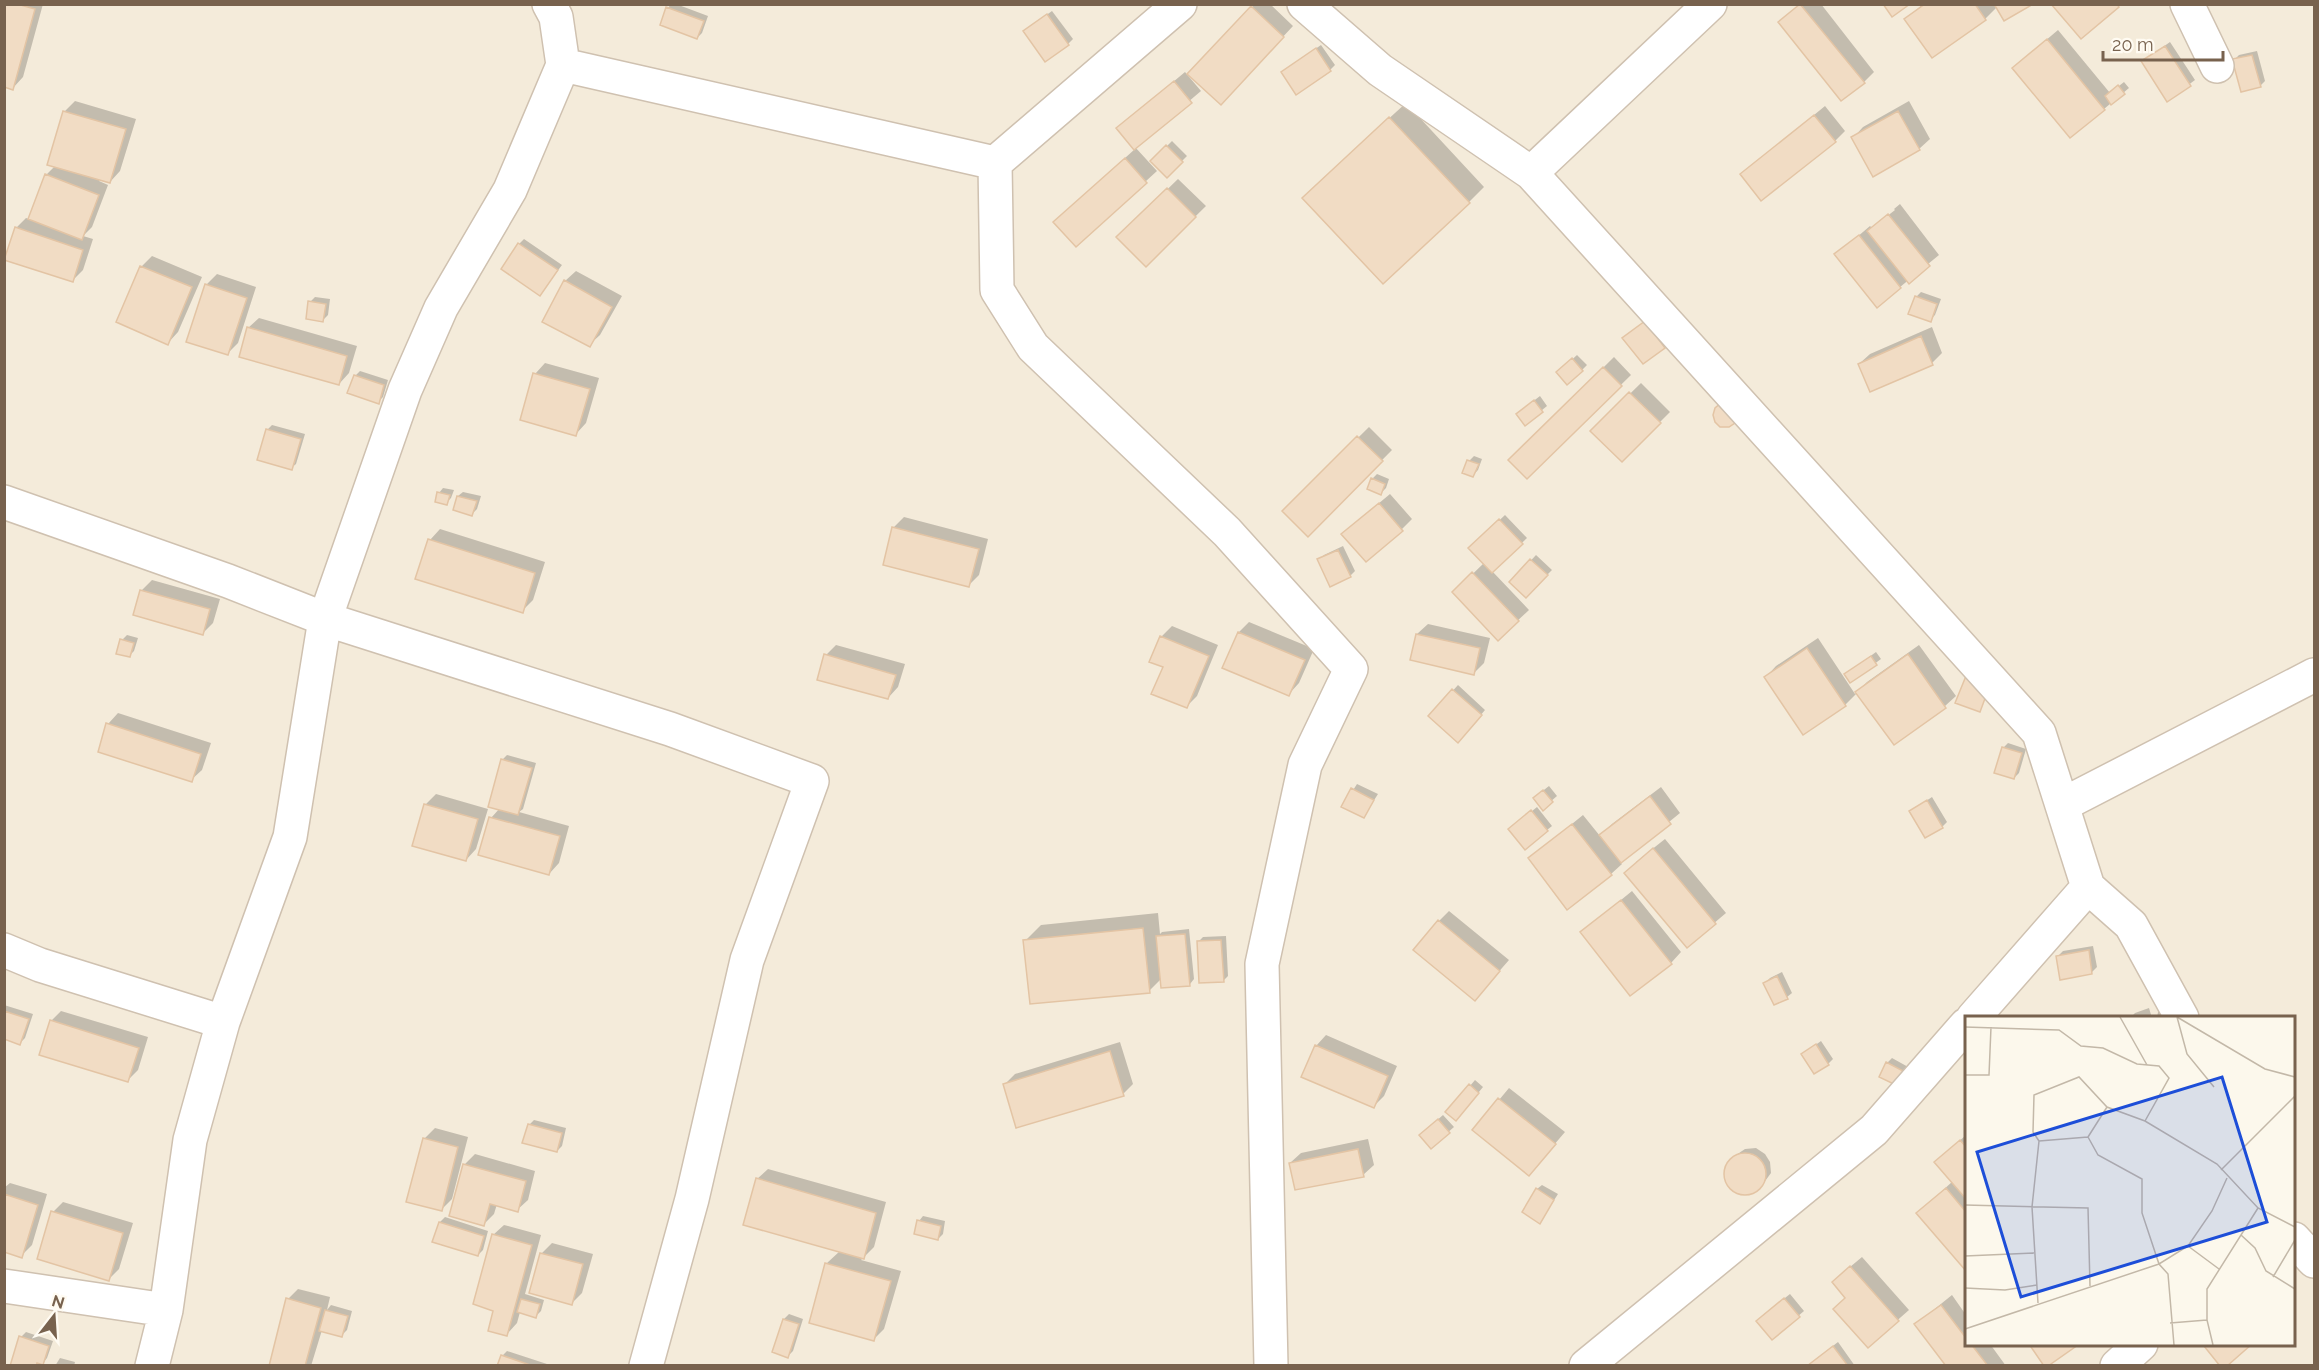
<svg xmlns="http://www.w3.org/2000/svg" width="2319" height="1370" font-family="Raleway,sans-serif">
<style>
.residential{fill:#f4ebda;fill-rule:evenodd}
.shadow{fill:#0003}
.building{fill:#f1dcc4;stroke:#e3c4a4;stroke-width:1.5}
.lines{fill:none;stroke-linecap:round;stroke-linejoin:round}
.minor-casing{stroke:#cfc1b0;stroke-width:36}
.minor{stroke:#fff;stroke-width:33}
.inset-road{fill:none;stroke:#c3b8a8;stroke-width:1.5}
.view{fill:#1d4ed8;fill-opacity:0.15;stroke:#1d4ed8;stroke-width:3}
.inset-edge{fill:none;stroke:#78624e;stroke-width:3}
</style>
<rect width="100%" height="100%" fill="#fcf8ec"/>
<path class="residential" d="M5,5H2314V1365L5,1366ZM1966,1018H2294V1344H1966Z"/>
<path class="shadow" d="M4,4H43L23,77L13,88Z
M671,4H676L708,16L702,33L697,38L668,8Z
M1255,4H1270L1293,26L1231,93L1190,74Z
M1800,4H1821L1874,72L1864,82L1780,22Z
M1923,4L1993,5L2029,4L2005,19L1997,7L1985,19H1906Z
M1052,11L1073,39L1068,44L1024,31Z
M2058,30L2110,93L2124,82L2129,88L2104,109L2025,58Z
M2170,42L2195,80L2168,100L2143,61Z
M1321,45L1335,65L1330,70L1282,72Z
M2257,51L2265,81L2260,86L2234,60L2239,55Z
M1185,72L1201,91L1135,147L1157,171L1076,245L1065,212L1135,149L1118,128Z
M75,101L136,119L120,171L110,182L100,179L99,181L108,185L92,227L83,236L93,239L83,270L72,281L16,228L26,218L29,219L46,175L55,166L49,164L65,111Z
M1909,101L1930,139L1919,149L1853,138L1863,127Z
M1406,103L1484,187L1469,202L1319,182Z
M1825,106L1845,131L1835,141L1742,174Z
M1172,141L1187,156L1167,176L1152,161Z
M1178,179L1206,206L1146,265L1118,237Z
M1900,204L1939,255L1877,306L1836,255L1870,226L1872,228L1895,210L1894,209Z
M524,239L562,265L540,294L519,244Z
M152,256L202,277L178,332L168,343L141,267Z
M576,271L622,296L600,335L589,345L565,281Z
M217,274L256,287L238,343L227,354L206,285Z
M1921,292L1941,299L1935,315L1930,320L1916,297Z
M315,297L330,299L328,315L323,320L310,302Z
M259,318L357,346L349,373L339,384L248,328Z
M1932,327L1942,353L1932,363L1859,364L1870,354Z
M1577,355L1587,365L1582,370L1563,368Z
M1614,357L1631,375L1527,477L1510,460Z
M545,363L599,378L586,423L576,434L535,374Z
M360,371L388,380L383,397L378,402L355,376Z
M1641,383L1670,412L1622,460L1592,431Z
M1540,396L1547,406L1525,424L1523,409Z
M272,425L305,434L296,464L291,468L267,430Z
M1369,427L1392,450L1308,535L1284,511Z
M1474,456L1482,459L1478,470L1473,475L1469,461Z
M1377,474L1389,479L1386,488L1381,493L1372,479Z
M443,488L454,490L451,498L446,503L439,493Z
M463,492L481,496L477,509L472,514L458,496Z
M1390,494L1412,519L1401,530L1354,524Z
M1505,515L1527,538L1492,571L1529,610L1498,639L1454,592L1484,563L1470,548Z
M904,517L988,539L979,575L968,586L894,527Z
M440,529L545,562L533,600L522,611L430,540Z
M1343,546L1355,571L1350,576L1319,560L1324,555Z
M1536,555L1552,570L1526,596L1511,582Z
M152,580L220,599L213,623L203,633L141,591Z
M1249,622L1314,649L1299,683L1289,694L1239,632Z
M1428,624L1490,638L1484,663L1474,673L1417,634Z
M1172,626L1218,645L1197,696L1186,707L1165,667L1151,661L1162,636Z
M127,635L138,638L134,651L129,656L122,640Z
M1818,638L1855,694L1867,682L1919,645L1956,696L1945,706L1894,743L1857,693L1845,705L1804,733L1766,677L1776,666Z
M836,645L905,664L898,687L888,698L826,655Z
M1876,652L1881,659L1851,681L1846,674Z
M1458,685L1485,710L1463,736L1430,716Z
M118,713L211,743L202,770L191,780L108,724Z
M2008,743L2026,749L2019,773L2014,778L2003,748Z
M507,755L536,763L523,809L519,812L569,826L559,863L549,874L491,818L500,808L502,760Z
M1357,784L1378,794L1364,816L1343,806Z
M1549,786L1557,796L1543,808L1540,793Z
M1661,787L1680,813L1620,862L1622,864L1611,874L1568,908L1530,858L1583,815L1600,836L1612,824Z
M436,794L488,809L476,849L466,860L425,805Z
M1932,797L1947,822L1942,827L1911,811Z
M1537,807L1552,826L1547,830L1515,825Z
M1665,839L1726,913L1687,946L1636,862Z
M1632,891L1681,952L1671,963L1582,932Z
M1449,911L1509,960L1475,999L1439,921Z
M1158,913L1160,934L1162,932L1189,929L1194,979L1190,984L1162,978L1149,991L1025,941L1041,925Z
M1226,936L1228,976L1223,981L1198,942L1203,937Z
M2093,946L2097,967L2092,972L2058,956L2063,951Z
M1782,972L1792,993L1787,997L1775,1003L1765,983L1770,978Z
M4,1005L33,1014L25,1038L20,1043L4,1038Z
M2159,1006L2169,1018H2157Z
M2149,1008L2152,1018H2130L2135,1013Z
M61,1011L148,1037L138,1070L127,1081L51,1021Z
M1326,1035L1397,1066L1384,1096L1374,1106L1316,1046Z
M1821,1041L1833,1059L1828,1064L1803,1054Z
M1120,1042L1133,1084L1123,1094L1004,1085L1015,1074Z
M1892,1058L1910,1068L1900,1085L1887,1063Z
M1475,1080L1483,1087L1461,1114L1448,1112Z
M1509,1088L1565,1132L1529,1174L1474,1130Z
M1443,1115L1454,1127L1431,1147L1426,1130Z
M534,1120L566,1128L562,1146L557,1151L529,1125Z
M435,1128L468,1137L452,1199L442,1209L424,1139Z
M1966,1135V1269L1918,1213L1953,1181L1947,1152Z
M1368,1139L1374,1165L1363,1175L1290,1163L1301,1153Z
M1756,1148L1765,1154L1770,1162L1771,1173L1760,1188L1751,1194H1740L1731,1189L1725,1180V1170L1736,1155L1745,1149Z
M475,1154L535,1171L528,1200L517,1210L497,1204L494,1214L484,1224L464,1165Z
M768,1169L886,1202L874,1247L861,1260L901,1271L884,1329L873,1340L811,1322L827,1263L840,1251L757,1179Z
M10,1183L47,1194L32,1245L21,1256L4,1250V1188Z
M1542,1185L1558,1194L1540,1222L1537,1189Z
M63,1202L133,1223L119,1269L108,1280L53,1212Z
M923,1216L945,1221L943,1234L938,1239L919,1221Z
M445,1217L488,1231L483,1250L478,1255L440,1222Z
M504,1225L541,1235L525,1294L544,1300L541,1311L536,1316L520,1312L517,1323L507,1334L495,1310L493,1235Z
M552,1243L593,1254L582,1293L572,1303L531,1292L542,1253Z
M1862,1257L1909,1310L1868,1346L1847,1297L1844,1272Z
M298,1289L330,1297L327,1310L331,1305L352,1311L347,1330L342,1335L322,1330L311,1366H270L288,1299Z
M1790,1294L1804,1311L1772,1338L1762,1316Z
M1952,1295L1966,1315V1344H1990L2006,1366H1948L1916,1324Z
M789,1314L803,1319L793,1351L788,1356L774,1351L784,1319Z
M26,1332L53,1341L47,1358L43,1363L39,1362L38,1366H12L21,1337Z
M1838,1342L1855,1366H1807Z
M507,1351L547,1364L546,1366H499L502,1356Z
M60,1358L75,1362L74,1366H55Z"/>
<path class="building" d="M4,4H17L35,9L13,90L4,87Z
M1800,4L1865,83L1841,101L1778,22Z
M1883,4H1910L1892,17Z
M1925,4H1975L1986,20L1932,58L1904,19Z
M1994,4H2029L2030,6L2004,21Z
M2051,4H2117L2119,7L2081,39Z
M1251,6L1284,37L1221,105L1187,74Z
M666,7L704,21L697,39L660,25Z
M1047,14L1069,45L1045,62L1023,31Z
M2047,39L2105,110L2070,138L2012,68Z
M2165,46L2191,86L2167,102L2141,61Z
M1316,48L1331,71L1296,95L1281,72Z
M2252,55L2261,87L2241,92L2232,59Z
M1174,81L1192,103L1134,150L1116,128Z
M2118,85L2125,94L2111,105L2105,96Z
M63,111L126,129L110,183L47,165Z
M1898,111L1920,150L1873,177L1851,137Z
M1814,115L1836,142L1761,201L1740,174Z
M1389,117L1470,203L1383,284L1302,198Z
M1166,145L1183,162L1167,178L1150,161Z
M1125,158L1147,183L1076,247L1053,222Z
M45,174L99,195L82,240L28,219Z
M1167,188L1196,217L1146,267L1116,237Z
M1888,214L1930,266L1909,284L1867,231Z
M15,227L83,250L73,282L4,260Z
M1859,235L1901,288L1877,308L1834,254Z
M518,243L558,270L540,296L501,269Z
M140,266L192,287L168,345L116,322Z
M564,280L612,307L590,347L542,322Z
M205,284L247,298L228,355L186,342Z
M1915,296L1937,304L1931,322L1908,314Z
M308,301L326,304L323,322L306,319Z
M1645,321L1665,348L1643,364L1622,338Z
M247,327L347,356L339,385L239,357Z
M1921,336L1933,365L1870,392L1858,364Z
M1572,358L1583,371L1567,385L1556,372Z
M1603,367L1622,386L1527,479L1508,460Z
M533,373L590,389L576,436L520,420Z
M354,375L384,385L379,404L347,393Z
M1629,392L1661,423L1622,462L1590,431Z
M1534,400L1543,412L1525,426L1516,414Z
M1721,403L1738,415L1735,423L1729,427H1720L1715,422L1713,415L1715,408Z
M266,429L301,439L292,470L257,460Z
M1357,436L1383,461L1308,537L1282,511Z
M1467,460L1479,464L1473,477L1462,473Z
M1371,478L1385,484L1381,495L1367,489Z
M437,492L450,495L447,505L435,502Z
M457,496L477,501L472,516L453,510Z
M1379,503L1403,531L1366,562L1341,534Z
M1499,519L1523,544L1492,573L1468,548Z
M892,527L979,549L969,587L883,565Z
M428,539L535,573L523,613L415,579Z
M1338,550L1351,577L1330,587L1317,559Z
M1530,559L1548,575L1526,598L1509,582Z
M1472,572L1519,621L1498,641L1452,592Z
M140,590L210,609L203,635L133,615Z
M1238,632L1305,660L1289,696L1222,668Z
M1416,634L1480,648L1474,675L1410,660Z
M1160,636L1209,656L1187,708L1151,694L1163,667L1149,662Z
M120,639L134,643L130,657L116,654Z
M1807,648L1846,706L1803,735L1764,677Z
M824,654L896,675L888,699L817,680Z
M1908,654L1946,708L1894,745L1855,692Z
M1871,656L1877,665L1850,683L1844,674Z
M1966,676L1990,685L1980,712L1955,703Z
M1452,689L1482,715L1458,743L1428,716Z
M106,723L201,754L192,782L98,752Z
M2002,747L2022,753L2014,779L1994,773Z
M501,759L532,768L518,815L488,807Z
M1351,788L1374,800L1364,818L1341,807Z
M1543,790L1553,802L1543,811L1533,798Z
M1650,796L1671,824L1621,863L1599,835Z
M1927,800L1943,828L1925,838L1909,811Z
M424,804L478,819L466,861L412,846Z
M1531,810L1548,831L1525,850L1508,829Z
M489,817L560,836L549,875L478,855Z
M1572,824L1612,875L1567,910L1528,858Z
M1653,848L1716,924L1687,948L1624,873Z
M1621,900L1672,964L1630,996L1580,932Z
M1438,920L1500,971L1475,1001L1413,950Z
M1143,928L1150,993L1030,1004L1023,940Z
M1185,934L1190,986L1161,988L1156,936Z
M1221,940L1224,982L1199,983L1197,941Z
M2089,950L2092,974L2060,980L2056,956Z
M1777,976L1788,999L1774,1005L1763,983Z
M4,1011L29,1019L20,1045L4,1039Z
M50,1020L139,1048L128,1082L39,1055Z
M1816,1044L1829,1065L1814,1074L1801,1054Z
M1315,1045L1388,1076L1374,1108L1301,1077Z
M1110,1051L1124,1096L1016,1128L1003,1084Z
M1886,1062L1907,1073L1900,1087L1879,1077Z
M1469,1084L1479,1093L1456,1121L1445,1112Z
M1498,1098L1556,1144L1529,1176L1472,1130Z
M1438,1119L1450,1133L1431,1149L1419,1135Z
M528,1124L562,1133L557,1152L522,1143Z
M423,1138L458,1147L442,1211L406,1202Z
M1960,1140L1966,1147V1199L1934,1162Z
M1358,1149L1364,1177L1295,1190L1289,1163Z
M1724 1174a21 21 0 1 1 42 0a21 21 0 1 1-42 0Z
M463,1164L526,1181L518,1212L490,1204L484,1226L449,1216Z
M756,1178L876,1213L864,1259L743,1225Z
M1536,1188L1554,1200L1540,1224L1522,1212Z
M1946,1188L1966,1212V1271L1916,1213Z
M4,1194L38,1205L22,1258L4,1252Z
M51,1211L123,1233L109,1281L37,1259Z
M917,1220L941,1226L938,1240L914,1234Z
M439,1222L484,1236L478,1256L432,1242Z
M492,1234L532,1245L507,1336L488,1331L493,1311L473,1304Z
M540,1253L583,1264L572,1305L529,1293Z
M825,1263L891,1281L874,1341L809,1323Z
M1850,1266L1899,1321L1868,1348L1833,1309L1845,1298L1832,1282Z
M286,1298L321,1308L305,1366H269Z
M1784,1298L1800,1317L1772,1340L1756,1321Z
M521,1299L540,1304L536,1318L517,1312Z
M1941,1305L1966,1338V1344H1971L1988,1366H1946L1914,1324Z
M325,1310L348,1316L342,1337L319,1331Z
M783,1319L799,1324L788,1358L772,1352Z
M19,1336L49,1346L43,1365L37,1363L36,1366H10Z
M2029,1344H2073L2075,1347L2048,1366H2044Z
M2206,1344H2252L2227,1366H2220L2204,1346Z
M1833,1346L1848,1366H1807Z
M501,1355L533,1366H497Z"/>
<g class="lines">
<defs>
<path id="minor" d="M1304,4L1380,70L1531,173L2039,733L2088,887L2131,925L2182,1018
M2187,4L2217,66
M563,65L995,163
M995,163L997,290L1033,347L1227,532L1351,669L1305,765L1262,964L1271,1366
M995,163L1180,4
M1531,173L1710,4
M4,502L228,581L325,619L670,729L812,781L747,960L692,1199L646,1366
M2062,805L2314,675
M4,950L40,965L223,1022
M1973,1018L2088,887
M2294,1239L2314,1261
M4,1286L166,1310
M152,1366L166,1310L190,1140L223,1022L290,837L325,619L405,390L441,308L510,190L563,65L556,17L549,4
M1586,1366L1874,1130L1966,1025
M2117,1366L2141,1344"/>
</defs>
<use href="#minor" class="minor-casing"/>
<use href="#minor" class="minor"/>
</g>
<g transform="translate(1965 1016)">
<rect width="330" height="330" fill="#fcf8ec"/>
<path class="inset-road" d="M155,1L182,49M212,1L300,53L330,61M212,1L222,38L249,71M0,11L94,14L116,30L138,32L172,48L194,50L204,62L180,105M0,59H24L26,11M123,121L133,139L177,163V197L194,248L203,258L209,329M123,121L142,91M74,125L123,121M256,154L330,80M0,189L123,192L125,270M276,219L290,232L301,255L330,273M223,230L254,253M0,240L69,237M308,261L330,224M0,272L40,274L72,269M73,287L67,191L74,125L68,116L69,79L114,61L142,91L180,105L252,148L293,192L330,211M205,307L242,304M0,313L194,248L223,230L247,195L262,162M248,329L242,304V273L293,192"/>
<path class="view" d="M257,61L302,206L56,281L12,136Z"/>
<rect width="330" height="330" class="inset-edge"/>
</g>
<rect width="2319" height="1370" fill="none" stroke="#78624e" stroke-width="12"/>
<g transform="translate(54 1316) rotate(17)" stroke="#fffbf2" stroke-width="4.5" paint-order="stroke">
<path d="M0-4.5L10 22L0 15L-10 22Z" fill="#78624e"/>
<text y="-9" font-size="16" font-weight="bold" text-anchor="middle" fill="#78624e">N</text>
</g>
<path d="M2103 51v9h120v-9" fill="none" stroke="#78624e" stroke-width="3"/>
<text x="2112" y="51" font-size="18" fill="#78624e" stroke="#fffbf2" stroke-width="4.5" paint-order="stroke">20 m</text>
</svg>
